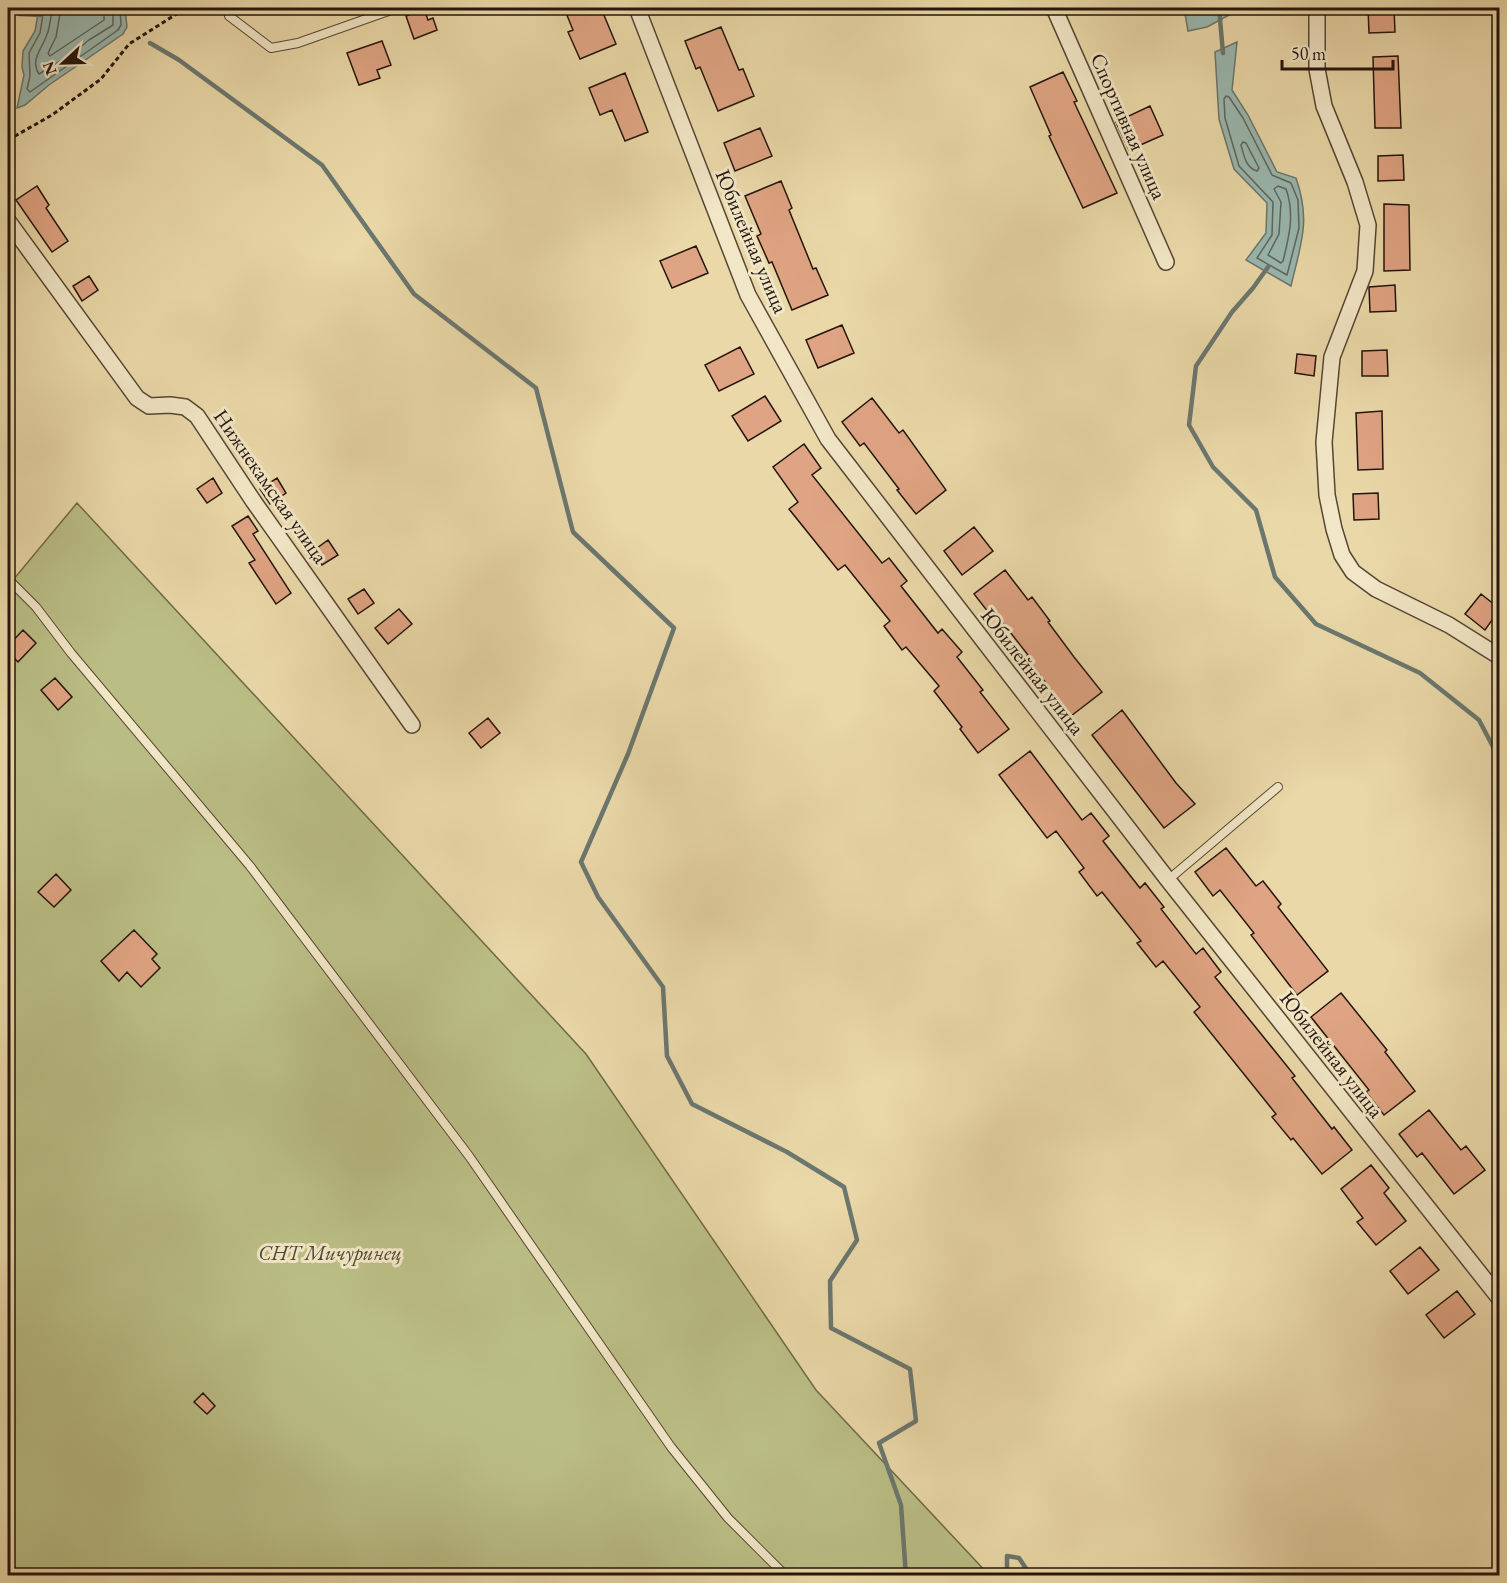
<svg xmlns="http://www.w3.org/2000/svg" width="1507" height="1583" font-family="'EB Garamond',serif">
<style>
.green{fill:#babe85;stroke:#6f6a49;stroke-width:1.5}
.water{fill:#9ab8b0;stroke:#6b776f;stroke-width:1.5}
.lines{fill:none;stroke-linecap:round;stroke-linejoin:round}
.shore{stroke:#5f665e;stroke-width:1.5}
.stream{stroke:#6b776f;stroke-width:4.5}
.building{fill:#dfa483;stroke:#24150d;stroke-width:1.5}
.service-casing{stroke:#564634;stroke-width:10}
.minor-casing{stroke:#564634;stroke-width:18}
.path{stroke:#24150d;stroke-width:3;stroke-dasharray:4.5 3;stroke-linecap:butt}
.service{stroke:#f1e6c6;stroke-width:8}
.minor{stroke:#f1e6c6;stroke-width:15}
.labels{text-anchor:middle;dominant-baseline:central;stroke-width:6;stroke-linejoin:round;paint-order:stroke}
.street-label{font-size:21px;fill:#24150d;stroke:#f1e6c6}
.park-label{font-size:21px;font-style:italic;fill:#514831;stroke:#f1e6c6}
</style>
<rect width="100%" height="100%" fill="#ead8a8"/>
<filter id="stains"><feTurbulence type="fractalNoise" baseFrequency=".00333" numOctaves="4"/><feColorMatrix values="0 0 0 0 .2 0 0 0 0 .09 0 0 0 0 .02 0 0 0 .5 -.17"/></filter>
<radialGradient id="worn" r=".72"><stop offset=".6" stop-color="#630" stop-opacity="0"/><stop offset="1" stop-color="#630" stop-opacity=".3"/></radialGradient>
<path class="green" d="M77,503L586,1054L816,1390L989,1575L8,1576V586Z"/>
<path class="water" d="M39,8H125L127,27L123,34L49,85L25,105L17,108L24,75L22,67L23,51L35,31Z
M1184,8H1242L1207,27L1188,31Z
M1237,42L1232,90L1248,115L1277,172L1296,178C1311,221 1301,243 1291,286L1246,260L1266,233L1267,203L1234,169L1219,119L1215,52Z"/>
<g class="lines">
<path class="shore" d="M44,8L40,33L29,53L30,76L27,89L30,92L118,30L121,25L120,8
M52,8C51,17 50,29 46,37C41,50 30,61 39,74L72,54L89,40L113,25V8
M61,8L56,37L48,53L50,56L104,20V8
M1226,96L1229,97L1243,118L1272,175L1291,183L1298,200L1299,228L1287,275L1257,258L1272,235L1273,202L1239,166L1225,118L1224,99Z
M1243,142L1246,143L1259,168L1257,171C1246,168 1244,156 1241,145Z
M1278,186L1286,189C1295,214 1289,237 1283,261L1281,263L1268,255L1279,234L1281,202L1274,189Z"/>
<path class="stream" d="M1219,8L1223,53
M19,14L41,15
M150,43L179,60L322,165L414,294L536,388L573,532L674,628L628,754L581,862L598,897L663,987L667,1056L692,1104L787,1152L844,1187L857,1240L830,1281L831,1328L910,1369L916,1421L879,1443L901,1505L906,1576
M1268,267L1253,288L1232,312L1196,366L1189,425L1213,467L1256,510L1275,577L1316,624L1420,673L1479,720L1500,760
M1007,1576V1556L1019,1558L1031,1576"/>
</g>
<path class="building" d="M564,8H601L616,44L580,59L568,32L573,30Z
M1368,8H1394L1395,32L1369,33Z
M424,9L428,20L433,18L437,30L414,39L406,16Z
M721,27L739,70L743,69L754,96L718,111L700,67L696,69L685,41Z
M382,41L391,65L377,70L380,78L359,85L347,53Z
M1398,56L1401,128H1375L1373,57Z
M1063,72L1077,101L1074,102L1117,193L1083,208L1049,136L1051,135L1030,87Z
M625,73L648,132L625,141L612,110L600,115L589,88Z
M1150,106L1163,135L1129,150L1116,122Z
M760,128L772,156L735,171L724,143Z
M1403,155L1404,180L1378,181V156Z
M781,181L792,208L789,210L813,269L816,268L828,295L792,310L772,262L769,263L757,236L761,234L745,196Z
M37,186L49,205L46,208L68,241L52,252L16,200Z
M1384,204L1409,205L1410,270L1384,271Z
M696,246L708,273L672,288L660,261Z
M89,276L98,290L82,301L73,286Z
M1395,285L1396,311L1370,312L1369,287Z
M842,325L854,353L818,368L806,340Z
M740,347L754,374L719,391L705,365Z
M1387,350L1388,376H1362V351Z
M1297,354L1316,356L1314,376L1295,373Z
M765,396L781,421L748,441L732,416Z
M872,398L899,433L903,430L946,490L916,514L897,490L899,489L864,443L860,446L842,422Z
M1382,411L1383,469L1358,470L1356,413Z
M804,444L821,468L812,475L882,563L889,558L907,581L901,586L938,633L942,629L962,652L957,657L983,690L980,692L1009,729L978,753L960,729L962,727L934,691L939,686L906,647L902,650L884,626L890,621L845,565L838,570L789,509L798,502L773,467Z
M213,478L222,493L207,503L197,489Z
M277,478L286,493L270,504L260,489Z
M1378,493L1379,519L1354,520L1353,494Z
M248,516L258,531L253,534L291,593L276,604L249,563L255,560L232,526Z
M974,527L993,551L962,575L944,551Z
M328,540L338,555L322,565L313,551Z
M1005,570L1028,600L1032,597L1050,621L1048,622L1074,657L1102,692L1071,716L1026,657L1028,655L996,614L992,617L974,594Z
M364,589L374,603L358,614L348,599Z
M1481,594L1500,609L1485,630L1465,614Z
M399,609L412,624L388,644L375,628Z
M23,630L36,643L18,662L8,652V646Z
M55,678L72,697L58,710L41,690Z
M1122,710L1176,783L1195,804L1164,828L1092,735Z
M488,718L500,733L481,748L469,733Z
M1030,751L1082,820L1091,813L1109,836L1103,841L1140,888L1145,883L1164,907L1161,909L1196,954L1203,948L1221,972L1215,977L1295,1076L1292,1078L1332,1129L1334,1127L1352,1150L1322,1174L1293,1138L1291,1140L1272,1117L1276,1114L1194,1012L1200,1007L1163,961L1156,967L1137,943L1141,941L1102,892L1097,896L1079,872L1084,868L1056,831L1047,838L999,775Z
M1226,848L1256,886L1263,881L1281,904L1278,907L1328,971L1297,995L1251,935L1254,933L1220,890L1213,896L1195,872Z
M56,874L71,890L54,907L38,892Z
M134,930L157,954L152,959L160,968L141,987L127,972L119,981L101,961Z
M1341,993L1387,1050L1385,1052L1415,1091L1384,1115L1366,1092L1369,1090L1311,1017Z
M1429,1110L1461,1150L1466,1146L1485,1170L1454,1194L1422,1153L1417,1157L1399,1134Z
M1371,1165L1389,1188L1384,1193L1406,1221L1376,1245L1357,1222L1363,1218L1341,1189Z
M1420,1247L1439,1270L1408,1294L1390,1271Z
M1457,1291L1475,1314L1444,1338L1426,1315Z
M203,1393L215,1406L207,1414L194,1402Z"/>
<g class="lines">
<defs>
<path id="service" d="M227,8L229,16L271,48L298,43L397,8
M8,579L36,607L71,653L250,866L469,1156L671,1447L728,1518L786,1576
M1168,880L1278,787
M1487,1284L1500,1275"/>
<path id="minor" d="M637,8L748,295L828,439L1168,880L1500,1299
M1054,8L1166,262
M1317,8V69L1324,106L1355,182L1368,225L1365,271L1332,357L1324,442L1327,495L1334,529L1342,555L1353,572L1376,589L1449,625L1500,657
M8,221L137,398L149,406L170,405L185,407L197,416L254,502L412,725"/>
</defs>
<use href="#service" class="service-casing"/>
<use href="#minor" class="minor-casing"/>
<path class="path" d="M8,140L52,115L101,79L129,44L186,8"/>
<use href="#service" class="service"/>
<use href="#minor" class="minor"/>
</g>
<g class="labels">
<g class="street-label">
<text transform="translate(1129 126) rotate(66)">Спортивная улица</text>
<text transform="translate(752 241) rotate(67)">Юбилейная улица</text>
<text transform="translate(271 486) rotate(55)">Нижнекамская улица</text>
<text transform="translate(1033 671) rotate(52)">Юбилейная улица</text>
<text transform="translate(1332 1054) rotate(52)">Юбилейная улица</text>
</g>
<g class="park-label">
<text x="330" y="1252">СНТ Мичуринец</text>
</g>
</g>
<rect width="1507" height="1583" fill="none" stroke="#ead8a8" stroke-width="30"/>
<rect x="9" y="9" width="1489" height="1565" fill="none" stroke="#24150d" stroke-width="3"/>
<rect x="15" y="15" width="1477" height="1553" fill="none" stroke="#24150d" stroke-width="1.5"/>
<g transform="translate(63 63) rotate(248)" stroke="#f1e6c6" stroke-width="4.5" paint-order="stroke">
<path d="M0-4.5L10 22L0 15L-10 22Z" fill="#24150d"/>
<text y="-9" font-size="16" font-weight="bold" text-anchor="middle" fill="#24150d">N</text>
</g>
<path d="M1282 60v9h111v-9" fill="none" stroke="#24150d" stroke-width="3"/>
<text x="1291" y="60" font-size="18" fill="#24150d" stroke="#f1e6c6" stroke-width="4.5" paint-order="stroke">50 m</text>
<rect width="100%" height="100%" filter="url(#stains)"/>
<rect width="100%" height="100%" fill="url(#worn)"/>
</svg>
